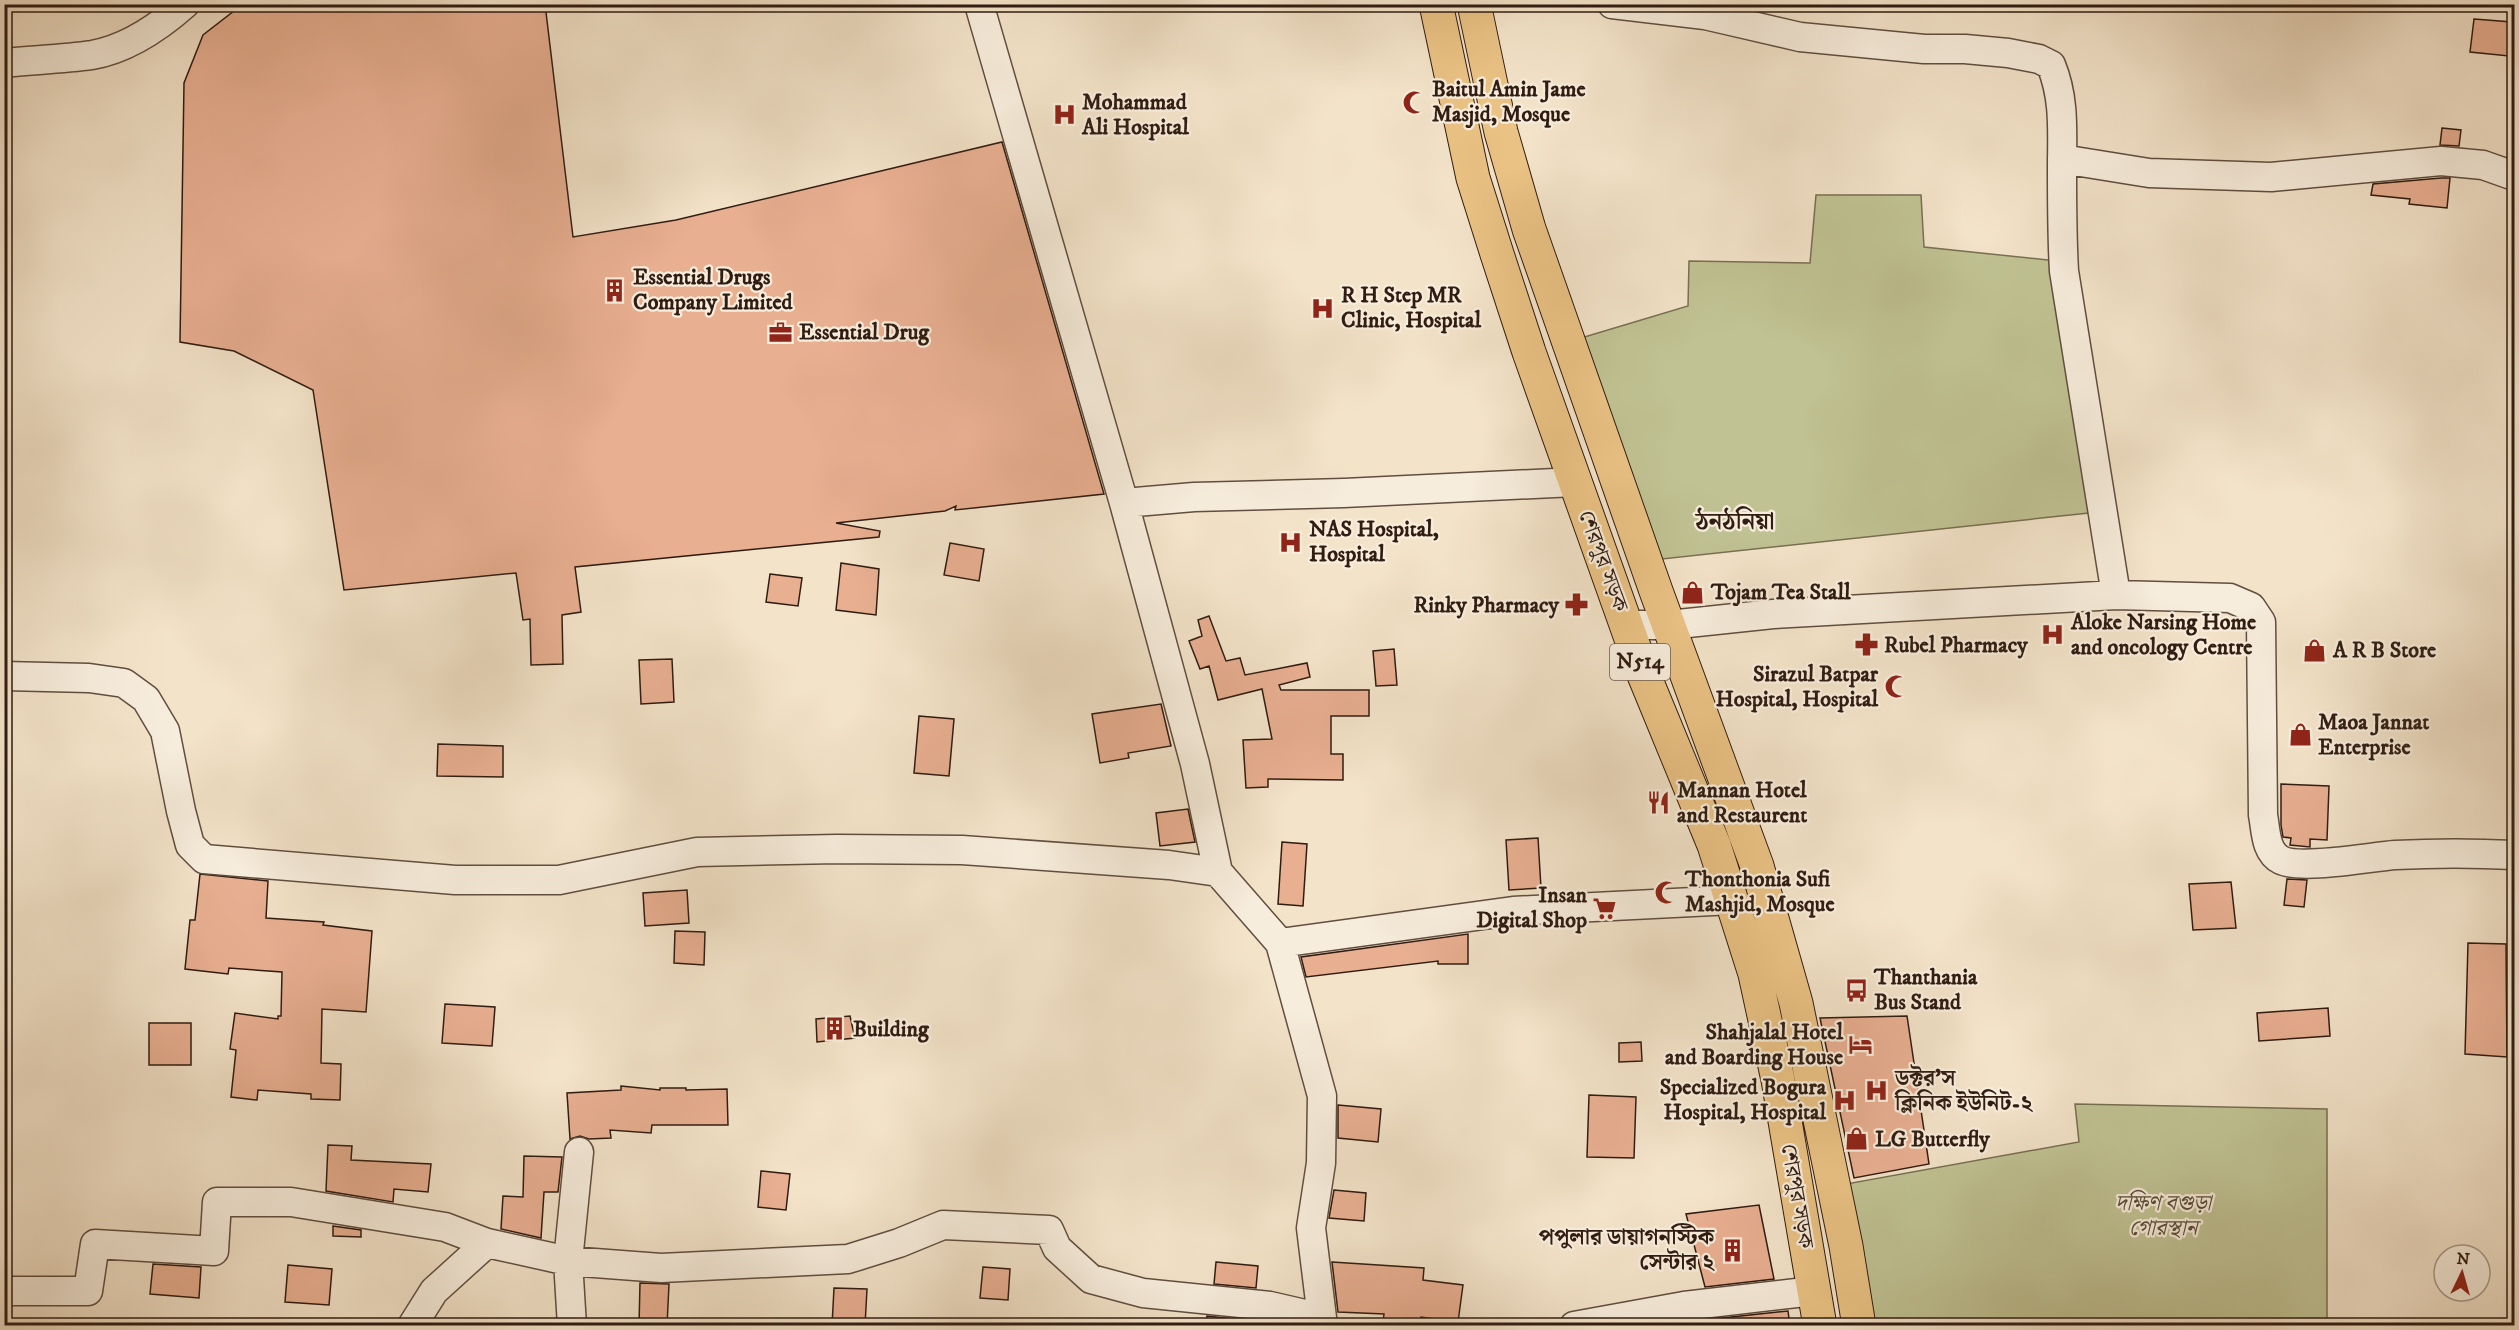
<svg xmlns="http://www.w3.org/2000/svg" width="2519" height="1330" font-family="'IM FELL DW Pica','Noto Serif Bengali',serif">
<style>
.green{fill:#c0c293;stroke:#786f52;stroke-width:1.5}
.building{fill:#e8af91;stroke:#301c12;stroke-width:1.5}
.lines{fill:none;stroke-linecap:round;stroke-linejoin:round}
.minor-casing{stroke:#614e40;stroke-width:31}
.highway-casing{stroke:#301c12;stroke-width:35}
.minor{stroke:#f7eddc;stroke-width:28}
.highway{stroke:#eac284;stroke-width:33}
.labels{text-anchor:middle;dominant-baseline:central;stroke-width:4.5;stroke-linejoin:round;paint-order:stroke}
.shield{fill:#f7eddc;stroke:#6c5b4f;stroke-width:1.5}
.shield-label{font-size:21px;font-weight:bold;fill:#301c12}
.poi-label{font-size:22px;font-weight:bold;fill:#301c12;stroke:#f7eddc;text-anchor:start}
.street-label{font-size:22px;fill:#301c12;stroke:#f7eddc}
.park-label{font-size:22px;font-style:italic;fill:#5b4e39;stroke:#f7eddc}
.neighbourhood-label{font-size:24px;font-weight:bold;fill:#301c12;stroke:#f7eddc}
</style>
<rect width="100%" height="100%" fill="#f3e3c9"/>
<filter id="stains"><feTurbulence type="fractalNoise" baseFrequency=".00333" numOctaves="4"/><feColorMatrix values="0 0 0 0 .2 0 0 0 0 .09 0 0 0 0 .02 0 0 0 .5 -.17"/></filter>
<radialGradient id="worn" r=".72"><stop offset=".6" stop-color="#630" stop-opacity="0"/><stop offset="1" stop-color="#630" stop-opacity=".3"/></radialGradient>
<path class="green" d="M1816,195H1921L1924,247L2057,261L2098,512L1662,559L1581,338L1688,306L1689,261L1810,263Z
M2075,1104L2327,1109V1325H1871L1846,1184L2079,1142Z"/>
<path class="building" d="M243,4H545L573,237L676,220L1002,142L1104,494L955,510L956,506L945,511L836,523L880,531L879,537L575,567L581,612L562,615L563,664L531,665L530,619L523,620L516,573L344,590L313,390L234,351L180,342L184,83L203,35Z
M2474,19L2512,22L2509,56L2470,52Z
M2442,128L2461,130L2459,146L2440,145Z
M2441,178H2450L2447,208L2409,204L2410,199L2371,195L2373,184Z
M950,543L984,549L979,581L944,575Z
M841,563L879,569L876,615L836,610Z
M770,574L802,578L798,606L766,602Z
M1209,616L1226,661L1240,658L1245,675L1307,663L1310,677L1279,685L1281,690H1369V716H1331V754H1343V780L1268,779V787L1246,788L1243,740L1272,739L1262,689L1218,700L1209,666L1200,669L1189,641L1202,636L1198,620Z
M1394,649L1397,685L1376,686L1373,651Z
M672,659L674,702L641,704L639,660Z
M1161,704L1171,746L1128,753L1129,758L1100,763L1092,714Z
M919,716L954,719L949,776L914,773Z
M438,744L503,746V777L437,776Z
M2281,784L2329,786L2327,840L2310,839V847L2290,845L2291,838L2283,837L2281,825Z
M1188,809L1195,842L1160,846L1156,813Z
M1538,838L1541,888L1509,890L1506,840Z
M1282,842L1307,844L1303,906L1278,904Z
M200,874L268,881L266,918L324,922L323,925L372,931L366,1012L322,1009L321,1063L341,1064L340,1100L311,1099V1094L258,1090L257,1100L231,1097L236,1050L230,1049L235,1013L278,1019V1016H281L282,972L229,968L228,974L185,969L190,920H195Z
M2287,879L2307,880L2304,907L2284,905Z
M2231,882L2236,928L2193,930L2189,884Z
M687,890L689,923L645,926L643,893Z
M675,931L705,932L704,965L674,963Z
M1468,934V964H1438V961L1306,977L1301,957Z
M2468,943L2506,944L2507,1057L2465,1054Z
M445,1004L495,1007L492,1046L442,1043Z
M2328,1008L2330,1036L2259,1041L2257,1013Z
M850,1016L855,1038L817,1042L816,1019Z
M1907,1016L1929,1164L1854,1178L1820,1018Z
M149,1023H191V1065H149Z
M1641,1042L1642,1061L1619,1062V1043Z
M621,1086L660,1090V1088H686V1090L727,1089L728,1125H652L651,1133L610,1130L611,1138L589,1139L580,1136L570,1139L567,1093L621,1090Z
M1589,1095L1636,1097L1634,1158L1587,1157Z
M1338,1105L1381,1109L1378,1142L1338,1138Z
M328,1145L352,1146L351,1160L431,1164L428,1192L394,1189L393,1202L326,1191Z
M524,1156L562,1157L558,1192H544L541,1238L501,1229L503,1196L523,1197Z
M761,1171L790,1174L786,1210L758,1207Z
M1334,1190L1366,1193L1364,1221L1329,1218Z
M1759,1205L1774,1279L1705,1287L1686,1214Z
M333,1226L361,1230V1237L333,1236Z
M1216,1262L1258,1266L1256,1288L1214,1284Z
M1332,1262L1424,1268L1423,1280L1463,1285L1458,1322L1421,1317L1420,1324L1383,1321L1384,1314L1338,1312Z
M153,1264L201,1267L199,1298L150,1294Z
M288,1265L332,1269L329,1305L285,1302Z
M983,1267L1010,1269L1008,1300L980,1298Z
M640,1283L669,1284L667,1326H639Z
M834,1288L867,1289L865,1326H832Z
M1788,1311L1790,1326H1715L1713,1319Z
M1207,1316L1252,1321V1326L1206,1322Z"/>
<g class="lines">
<defs>
<path id="minor" d="M979,4L1124,503L1195,764L1218,872L1280,943L1322,1096L1321,1163L1311,1228L1323,1326
M1612,4L1705,15L1800,37L1924,49H1965L2008,53L2039,59L2051,65C2065,99 2062,132 2062,169C2062,203 2062,237 2064,271L2116,595
M4,63C34,60 63,59 92,55C127,49 159,27 185,4
M2062,159L2149,173L2271,177L2441,161L2483,165L2514,176
M1124,503L1194,497L1344,493L1575,482
M1627,625H1669L1773,614L2116,595L2230,598L2251,607L2261,622L2263,815C2266,830 2265,852 2281,860C2301,870 2370,857 2395,855C2434,853 2475,853 2514,855
M4,676L89,678L124,683L146,699L165,731L181,811L190,845L204,859L455,880H559L697,852L837,849L962,850L1169,865L1218,872
M1280,943L1513,911L1733,900
M4,1291H88L95,1244L214,1251L217,1202H291L445,1227L487,1243
M412,1326L434,1291L487,1243L568,1261L661,1268L848,1259L899,1243L943,1225L1049,1230L1057,1248L1091,1279L1143,1293L1270,1306L1322,1318
M572,1326L568,1261L579,1152
M1574,1326L1684,1306L1814,1291"/>
<path id="highway" d="M1436,4L1473,178L1497,254L1529,352L1644,675L1714,845L1755,974L1778,1080L1820,1326
M1474,4L1501,132L1529,229L1656,591L1757,866L1796,1003L1846,1246L1859,1326"/>
</defs>
<use href="#minor" class="minor-casing"/>
<use href="#highway" class="highway-casing"/>
<use href="#minor" class="minor"/>
<use href="#highway" class="highway"/>
</g>
<defs>
<symbol id="mosque-bare" viewBox="-9 -9 18 18"><path d="M3.5-4.9A6 6 0 1 0 3.5 4.9A5 5 0 1 1 3.5-4.9Z" fill="#8f2418" stroke="#f7eddc" stroke-width="2.5" paint-order="stroke"/></symbol>
<symbol id="hospital-bare" viewBox="-9 -9 18 18"><path d="M-5-5h3v3.5h4V-5h3V5h-3V1.5h-4V5h-3Z" fill="#8f2418" stroke="#f7eddc" stroke-width="2.5" paint-order="stroke"/></symbol>
<symbol id="building-bare" viewBox="-9 -9 18 18"><path d="M-4-6H4V6H1V3H-1V6H-4ZM-2.5-4.3h1.7v1.8h-1.7ZM.8-4.3h1.7v1.8H.8ZM-2.5-1h1.7V.8h-1.7ZM.8-1h1.7V.8H.8Z" fill="#8f2418" stroke="#f7eddc" stroke-width="2.5" paint-order="stroke"/></symbol>
<symbol id="office-bare" viewBox="-9 -9 18 18"><path d="M-6-3h4V-5.5h4V-3h4V5H-6ZM-1-4.5V-3h2v-1.5ZM-6 0V1H6V0Z" fill="#8f2418" stroke="#f7eddc" stroke-width="2.5" paint-order="stroke"/></symbol>
<symbol id="shop-bare" viewBox="-9 -9 18 18"><path d="M-5-2.5h2.3a2.7 3.5 0 0 1 5.4 0H5L5.5 6h-11ZM-1.5-2.5h3a1.5 2.3 0 0 0-3 0Z" fill="#8f2418" stroke="#f7eddc" stroke-width="2.5" paint-order="stroke"/></symbol>
<symbol id="pharmacy-bare" viewBox="-9 -9 18 18"><path d="M-2-6h4v4h4v4h-4v4h-4v-4h-4v-4h4Z" fill="#8f2418" stroke="#f7eddc" stroke-width="2.5" paint-order="stroke"/></symbol>
<symbol id="restaurant-bare" viewBox="-9 -9 18 18"><path d="M-5-6h1v4h1v-4h1v4h1v-4h1v5L-1.5 .5V6h-2V.5L-5-1ZM5-6V6H3V1.5H1.5Q1.5-4 5-6Z" fill="#8f2418" stroke="#f7eddc" stroke-width="2.5" paint-order="stroke"/></symbol>
<symbol id="supermarket-bare" viewBox="-9 -9 18 18"><path d="M-6-5.5h2.5l.6 2H6L4.5 2H-2.5L-4.4-4H-6ZM-1.5 3.2a1.3 1.3 0 1 0 .1 0ZM3 3.2a1.3 1.3 0 1 0 .1 0Z" fill="#8f2418" stroke="#f7eddc" stroke-width="2.5" paint-order="stroke"/></symbol>
<symbol id="bus-bare" viewBox="-9 -9 18 18"><path d="M-5-6H5V4H4V6H2V4H-2V6H-4V4H-5ZM-3.5-4V0h7V-4ZM-3.5 1.2v1.5H-2V1.2ZM2 1.2v1.5H3.5V1.2Z" fill="#8f2418" stroke="#f7eddc" stroke-width="2.5" paint-order="stroke"/></symbol>
<symbol id="hotel-bare" viewBox="-9 -9 18 18"><path d="M-6-4.5h1.5V1H6V5H4.5V3h-9V5H-6ZM-4 0a1.8 1.8 0 1 1 3.6 0ZM.5 0V-2.5h3Q6-2.5 6 0Z" fill="#8f2418" stroke="#f7eddc" stroke-width="2.5" paint-order="stroke"/></symbol>
</defs>
<g fill-rule="evenodd">
<use href="#mosque-bare" x="1398" y="86" width="33" height="33"/>
<use href="#hospital-bare" x="1048" y="98" width="33" height="33"/>
<use href="#building-bare" x="598" y="274" width="33" height="33"/>
<use href="#hospital-bare" x="1306" y="292" width="33" height="33"/>
<use href="#office-bare" x="764" y="316" width="33" height="33"/>
<use href="#hospital-bare" x="1274" y="526" width="33" height="33"/>
<use href="#shop-bare" x="1676" y="576" width="33" height="33"/>
<use href="#pharmacy-bare" x="1560" y="588" width="33" height="33"/>
<use href="#hospital-bare" x="2036" y="618" width="33" height="33"/>
<use href="#pharmacy-bare" x="1850" y="628" width="33" height="33"/>
<use href="#shop-bare" x="2298" y="634" width="33" height="33"/>
<use href="#mosque-bare" x="1880" y="670" width="33" height="33"/>
<use href="#shop-bare" x="2284" y="718" width="33" height="33"/>
<use href="#restaurant-bare" x="1642" y="786" width="33" height="33"/>
<use href="#mosque-bare" x="1650" y="876" width="33" height="33"/>
<use href="#supermarket-bare" x="1588" y="892" width="33" height="33"/>
<use href="#bus-bare" x="1840" y="974" width="33" height="33"/>
<use href="#building-bare" x="818" y="1012" width="33" height="33"/>
<use href="#hotel-bare" x="1844" y="1028" width="33" height="33"/>
<use href="#hospital-bare" x="1860" y="1074" width="33" height="33"/>
<use href="#hospital-bare" x="1828" y="1084" width="33" height="33"/>
<use href="#shop-bare" x="1840" y="1122" width="33" height="33"/>
<use href="#building-bare" x="1716" y="1234" width="33" height="33"/>
</g>
<g class="labels">
<rect class="shield" x="1610" y="644" width="60" height="36" rx="4.5"/>
<g class="shield-label">
<text x="1640" y="662">N514</text>
</g>
<g class="poi-label">
<text x="1432" y="89">Baitul Amin Jame<tspan x="1432" dy="25">Masjid, Mosque</tspan></text>
<text x="1082" y="102">Mohammad<tspan x="1082" dy="25">Ali Hospital</tspan></text>
<text x="633" y="277">Essential Drugs<tspan x="633" dy="25">Company Limited</tspan></text>
<text x="1341" y="295">R H Step MR<tspan x="1341" dy="25">Clinic, Hospital</tspan></text>
<text x="799" y="332">Essential Drug</text>
<text x="1309" y="529">NAS Hospital,<tspan x="1309" dy="25">Hospital</tspan></text>
<text x="1711" y="592">Tojam Tea Stall</text>
<text x="1559" y="605" text-anchor="end">Rinky Pharmacy</text>
<text x="2071" y="622">Aloke Narsing Home<tspan x="2071" dy="25">and oncology Centre</tspan></text>
<text x="1884" y="645">Rubel Pharmacy</text>
<text x="2333" y="650">A R B Store</text>
<text x="1878" y="674" text-anchor="end">Sirazul Batpar<tspan x="1878" dy="25">Hospital, Hospital</tspan></text>
<text x="2318" y="722">Maoa Jannat<tspan x="2318" dy="25">Enterprise</tspan></text>
<text x="1677" y="790">Mannan Hotel<tspan x="1677" dy="25">and Restaurent</tspan></text>
<text x="1685" y="879">Thonthonia Sufi<tspan x="1685" dy="25">Mashjid, Mosque</tspan></text>
<text x="1587" y="895" text-anchor="end">Insan<tspan x="1587" dy="25">Digital Shop</tspan></text>
<text x="1874" y="977">Thanthania<tspan x="1874" dy="25">Bus Stand</tspan></text>
<text x="853" y="1029">Building</text>
<text x="1843" y="1032" text-anchor="end">Shahjalal Hotel<tspan x="1843" dy="25">and Boarding House</tspan></text>
<text x="1895" y="1078">ডক্টর'স<tspan x="1895" dy="25">ক্লিনিক ইউনিট-২</tspan></text>
<text x="1826" y="1087" text-anchor="end">Specialized Bogura<tspan x="1826" dy="25">Hospital, Hospital</tspan></text>
<text x="1875" y="1139">LG Butterfly</text>
<text x="1714" y="1237" text-anchor="end">পপুলার ডায়াগনস্টিক<tspan x="1714" dy="25">সেন্টার ২</tspan></text>
</g>
<g class="street-label">
<text transform="translate(1603 561) rotate(70)">শেরপুর সড়ক</text>
<text transform="translate(1797 1196) rotate(80)">শেরপুর সড়ক</text>
</g>
<g class="park-label">
<text x="2163" y="1203">দক্ষিণ বগুড়া<tspan x="2163" dy="25">গোরস্থান</tspan></text>
</g>
<g class="neighbourhood-label">
<text x="1735" y="522">ঠনঠনিয়া</text>
</g>
</g>
<rect width="2519" height="1330" fill="none" stroke="#f3e3c9" stroke-width="24"/>
<rect x="6" y="6" width="2507" height="1318" fill="none" stroke="#301c12" stroke-width="3"/>
<rect x="12" y="12" width="2495" height="1306" fill="none" stroke="#301c12" stroke-width="1.5"/>
<g transform="translate(2462 1273) rotate(5)"><circle r="28" fill="#f7eddc" stroke="#a7998b" stroke-width="1.5"/>
<path d="M0-4.5L10 22L0 15L-10 22Z" fill="#8f2418"/>
<text y="-9" font-size="16" font-weight="bold" text-anchor="middle" fill="#301c12">N</text>
</g>
<rect width="100%" height="100%" filter="url(#stains)"/>
<rect width="100%" height="100%" fill="url(#worn)"/>
</svg>
